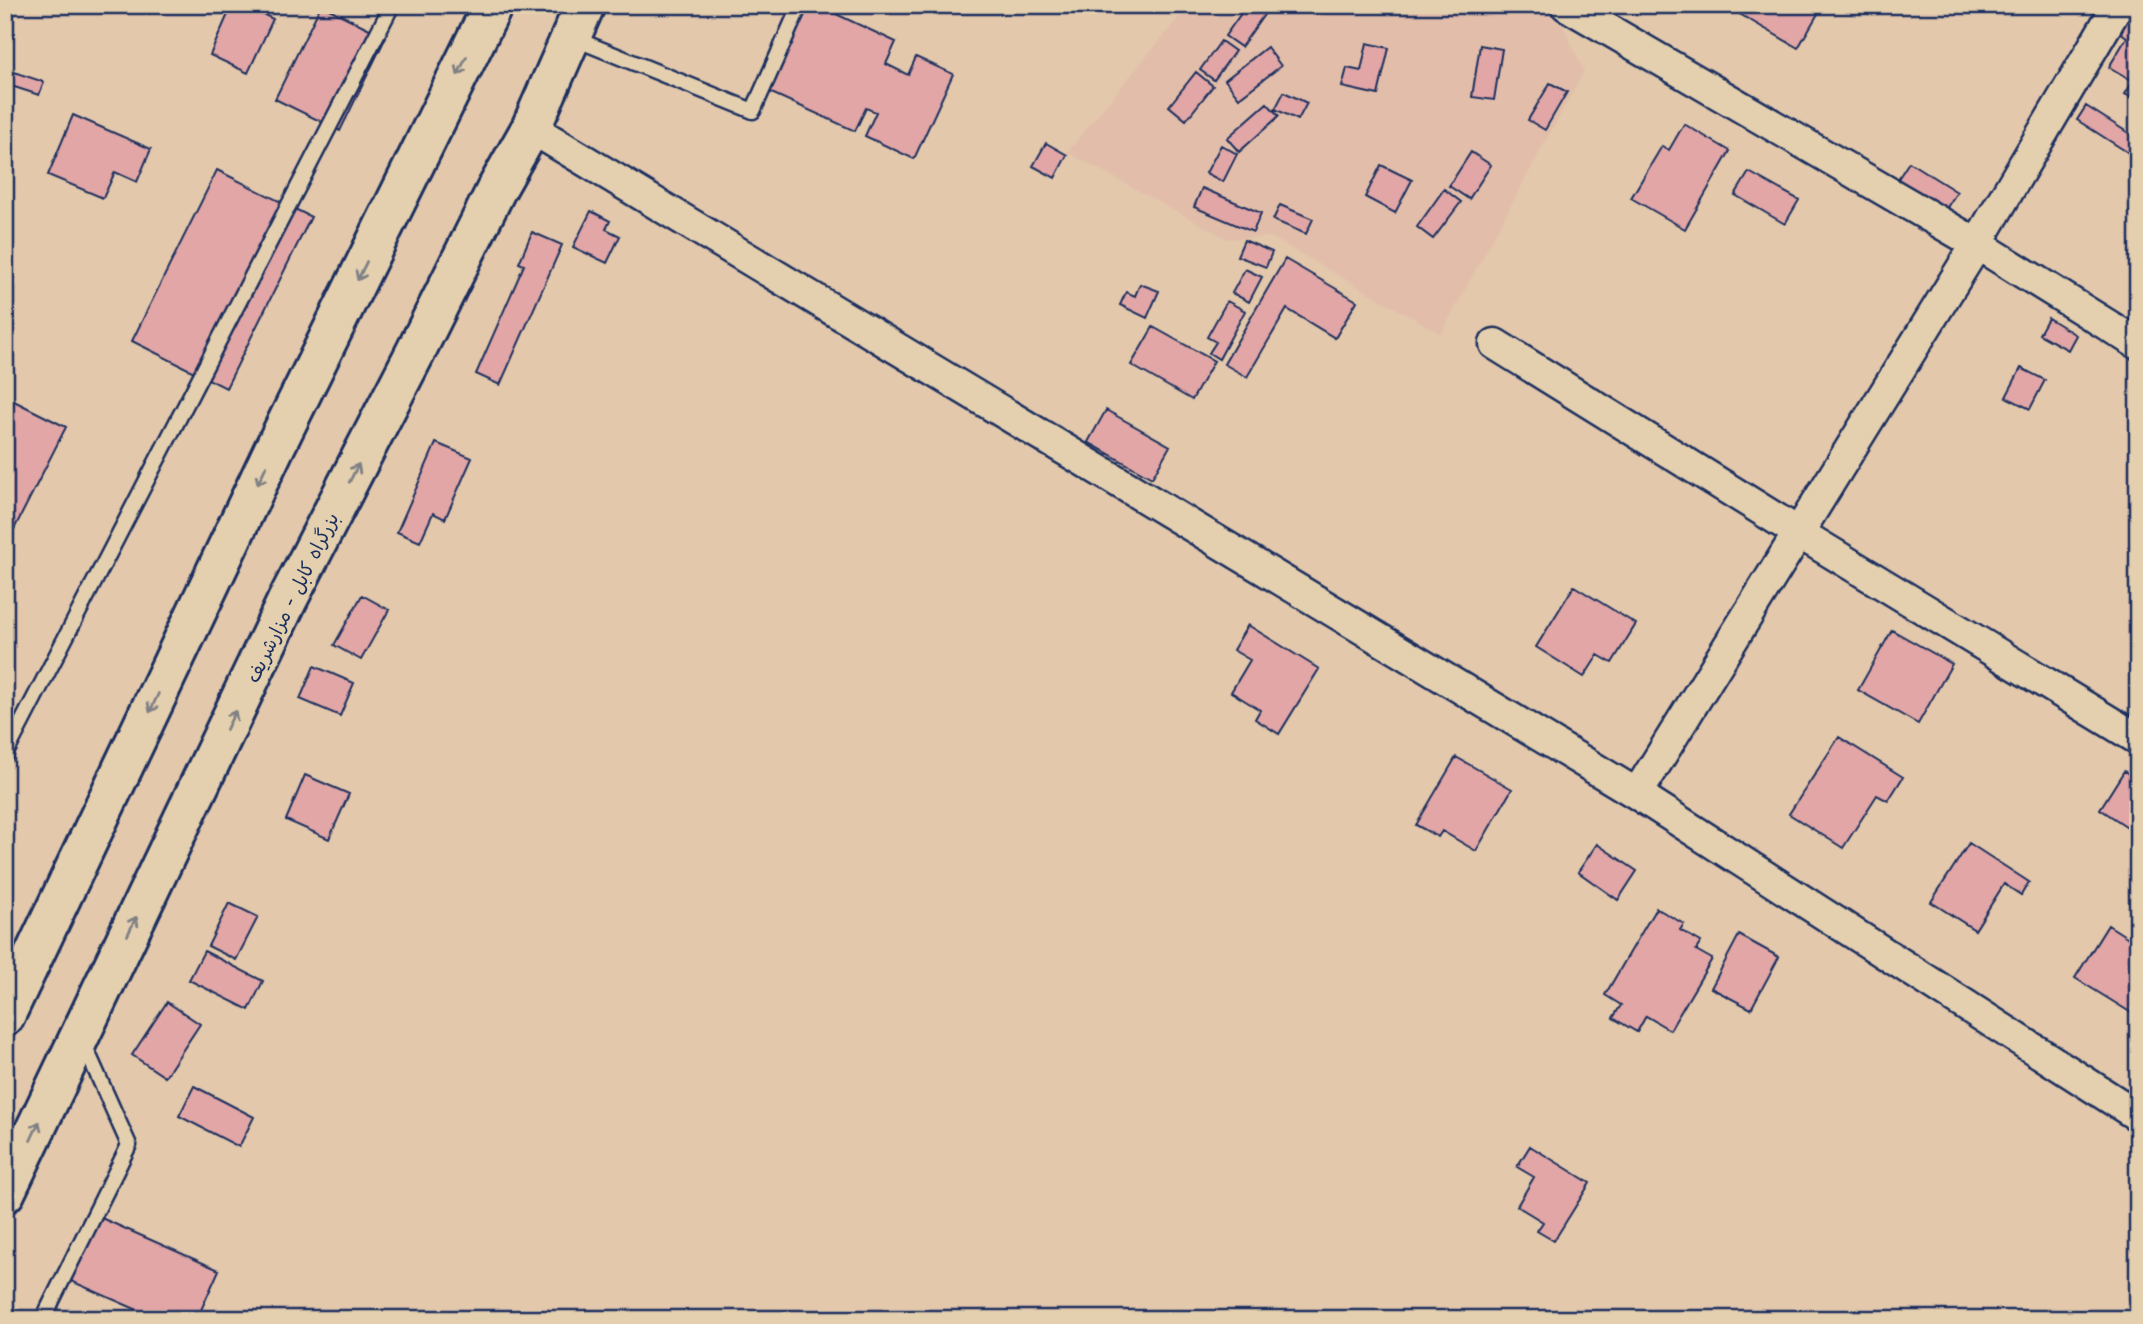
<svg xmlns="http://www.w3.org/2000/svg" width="2143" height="1324" font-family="'Playpen Sans','Playpen Sans Arabic',sans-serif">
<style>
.built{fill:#e2beaa}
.building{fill:#e1a6a5;stroke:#1b2f5e;stroke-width:2}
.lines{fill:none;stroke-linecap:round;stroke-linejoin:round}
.lane-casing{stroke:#1b2f5e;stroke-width:19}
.street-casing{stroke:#1b2f5e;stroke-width:35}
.highway-casing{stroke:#1b2f5e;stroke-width:44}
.lane{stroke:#e4d0ae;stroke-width:14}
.street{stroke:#e4d0ae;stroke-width:30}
.highway{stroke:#e4d0ae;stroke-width:38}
.oneway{stroke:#808086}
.labels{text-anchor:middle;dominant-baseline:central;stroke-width:7;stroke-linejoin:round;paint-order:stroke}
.street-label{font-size:19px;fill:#1b2f5e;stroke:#e4d0ae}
</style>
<rect width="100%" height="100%" fill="#e3c8ac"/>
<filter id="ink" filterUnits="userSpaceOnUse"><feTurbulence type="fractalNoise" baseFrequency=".0143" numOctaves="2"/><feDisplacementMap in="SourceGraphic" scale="14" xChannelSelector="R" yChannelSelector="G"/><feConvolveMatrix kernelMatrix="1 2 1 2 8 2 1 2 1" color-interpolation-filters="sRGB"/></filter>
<g filter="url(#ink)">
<path class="built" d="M1189,5H1553L1584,71L1441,334L1271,237L1227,239L1067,152Z"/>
<path class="building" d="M232,5H243L273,19L248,73L210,55Z
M321,5L386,37L340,131L275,99Z
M807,5H817L896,42L886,64L908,75L916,57L953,74L914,159L865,136L876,112L866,108L855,131L767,91Z
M1247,5H1262L1268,9L1241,47L1225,36Z
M1740,5H1823L1798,48L1736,12Z
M2131,5H2138V101L2125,94L2133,81L2109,67L2127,37L2116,30Z
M1221,41L1235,51L1214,80L1200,70Z
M1367,43L1389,48L1378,95L1342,87L1347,68L1361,71Z
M1480,45L1502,49L1494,100L1472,97Z
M1267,47L1281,66L1239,98L1225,80Z
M5,69L44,82L39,95L5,84Z
M1196,72L1213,86L1186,120L1169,106Z
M1550,83L1567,92L1545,130L1528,120Z
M1284,92L1307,103L1298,120L1275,109Z
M1267,103L1279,116L1239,152L1227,138Z
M2086,106L2138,139V159L2077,120Z
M73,115L151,149L137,182L115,172L103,198L48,175Z
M1684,124L1730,151L1685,229L1631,198L1662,146L1669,150Z
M1046,143L1067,155L1055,178L1033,166Z
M1221,145L1237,154L1223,182L1206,173Z
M1471,152L1491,165L1469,199L1449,186Z
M1909,162L1957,192L1942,215L1894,185Z
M1381,165L1412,180L1395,213L1365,197Z
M217,170L311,217L226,388L132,341Z
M1749,172L1799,200L1785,224L1735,195Z
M1202,188L1261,213L1253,232L1194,207Z
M1444,189L1461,202L1433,239L1417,227Z
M1280,205L1313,219L1306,234L1273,220Z
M591,211L610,221L606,229L620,236L607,263L573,247Z
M532,232L562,245L500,385L476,374L524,265L519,263Z
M1244,240L1272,252L1266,267L1237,256Z
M1285,259L1357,301L1335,338L1287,309L1247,377L1224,364Z
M1245,269L1262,277L1249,302L1232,293Z
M1140,284L1159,291L1147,318L1120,305L1126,292L1135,296Z
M1227,301L1245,311L1219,359L1209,353L1216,342L1207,337Z
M2048,318L2076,335L2068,350L2039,334Z
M1153,327L1214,361L1192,400L1131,365Z
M2021,368L2045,380L2030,409L2006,397Z
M8,398L66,427L5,547V403Z
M1106,410L1170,446L1152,478L1088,442Z
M436,443L472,458L445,519L433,513L420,542L397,532Z
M1574,586L1636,624L1612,663L1598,655L1584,677L1536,647Z
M362,595L389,610L361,660L334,645Z
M1248,625L1319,669L1279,734L1255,719L1260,710L1231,692L1250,660L1233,650Z
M1892,630L1952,664L1918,724L1858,690Z
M314,666L354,683L340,716L300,699Z
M1839,737L1903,777L1888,801L1877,795L1843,848L1789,814Z
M1456,757L1512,789L1476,851L1442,831L1438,837L1416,825Z
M2124,771L2138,780V834L2100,809Z
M305,775L349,794L329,839L286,820Z
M1969,843L2029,882L2021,895L2004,884L1975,930L1931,902Z
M1597,844L1637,871L1618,900L1578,872Z
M229,903L258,917L236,960L208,946Z
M1656,908L1684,924L1680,930L1701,942L1696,950L1712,959L1670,1030L1646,1016L1637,1032L1613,1018L1621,1005L1605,995Z
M2108,925L2138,944V1017L2075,978Z
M1739,935L1779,957L1751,1009L1711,988Z
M204,951L263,981L249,1010L189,980Z
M167,1002L200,1024L165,1077L132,1055Z
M194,1086L254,1117L239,1147L179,1116Z
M1530,1146L1590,1183L1554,1241L1537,1231L1543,1222L1517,1206L1534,1177L1517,1167Z
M99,1217L219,1270L197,1319H158L71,1281Z"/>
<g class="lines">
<defs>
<path id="lane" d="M573,38L753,111L800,5
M5,755L392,5
M43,1319L129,1145L83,1042"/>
<path id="street" d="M1566,5L1977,244L2138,344
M531,128L1637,794L2138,1116
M1495,344L1799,533L2138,739
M1637,794L1977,244L2118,5"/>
<path id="highway" d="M5,1016L273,451L493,5
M5,1193L287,601L415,353L496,190L531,128L585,5"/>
</defs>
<use href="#lane" class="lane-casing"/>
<use href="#street" class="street-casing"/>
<use href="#highway" class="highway-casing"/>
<use href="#lane" class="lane"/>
<use href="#street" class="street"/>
<use href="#highway" class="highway"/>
</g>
<defs><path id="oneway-shaft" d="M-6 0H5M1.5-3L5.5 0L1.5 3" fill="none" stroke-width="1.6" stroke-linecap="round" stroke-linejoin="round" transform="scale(1.75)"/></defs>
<g class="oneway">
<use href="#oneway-shaft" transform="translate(462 66) rotate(116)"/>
<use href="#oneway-shaft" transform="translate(362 271) rotate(116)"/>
<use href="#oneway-shaft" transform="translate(354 473) rotate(-63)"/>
<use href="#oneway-shaft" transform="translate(262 475) rotate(115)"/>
<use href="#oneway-shaft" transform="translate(154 703) rotate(115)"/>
<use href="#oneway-shaft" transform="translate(231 720) rotate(-64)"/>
<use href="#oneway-shaft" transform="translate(132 926) rotate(-64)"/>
<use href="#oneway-shaft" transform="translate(35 1131) rotate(-65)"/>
</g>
</g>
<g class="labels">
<g class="street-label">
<text transform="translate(291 597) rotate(-64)">بزرگراه کابل - مزارشریف</text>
</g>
</g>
<rect width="2143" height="1324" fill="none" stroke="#e4d0ae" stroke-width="28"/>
<rect x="14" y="14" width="2115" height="1296" fill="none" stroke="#1b2f5e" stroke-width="2.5" filter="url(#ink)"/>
</svg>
